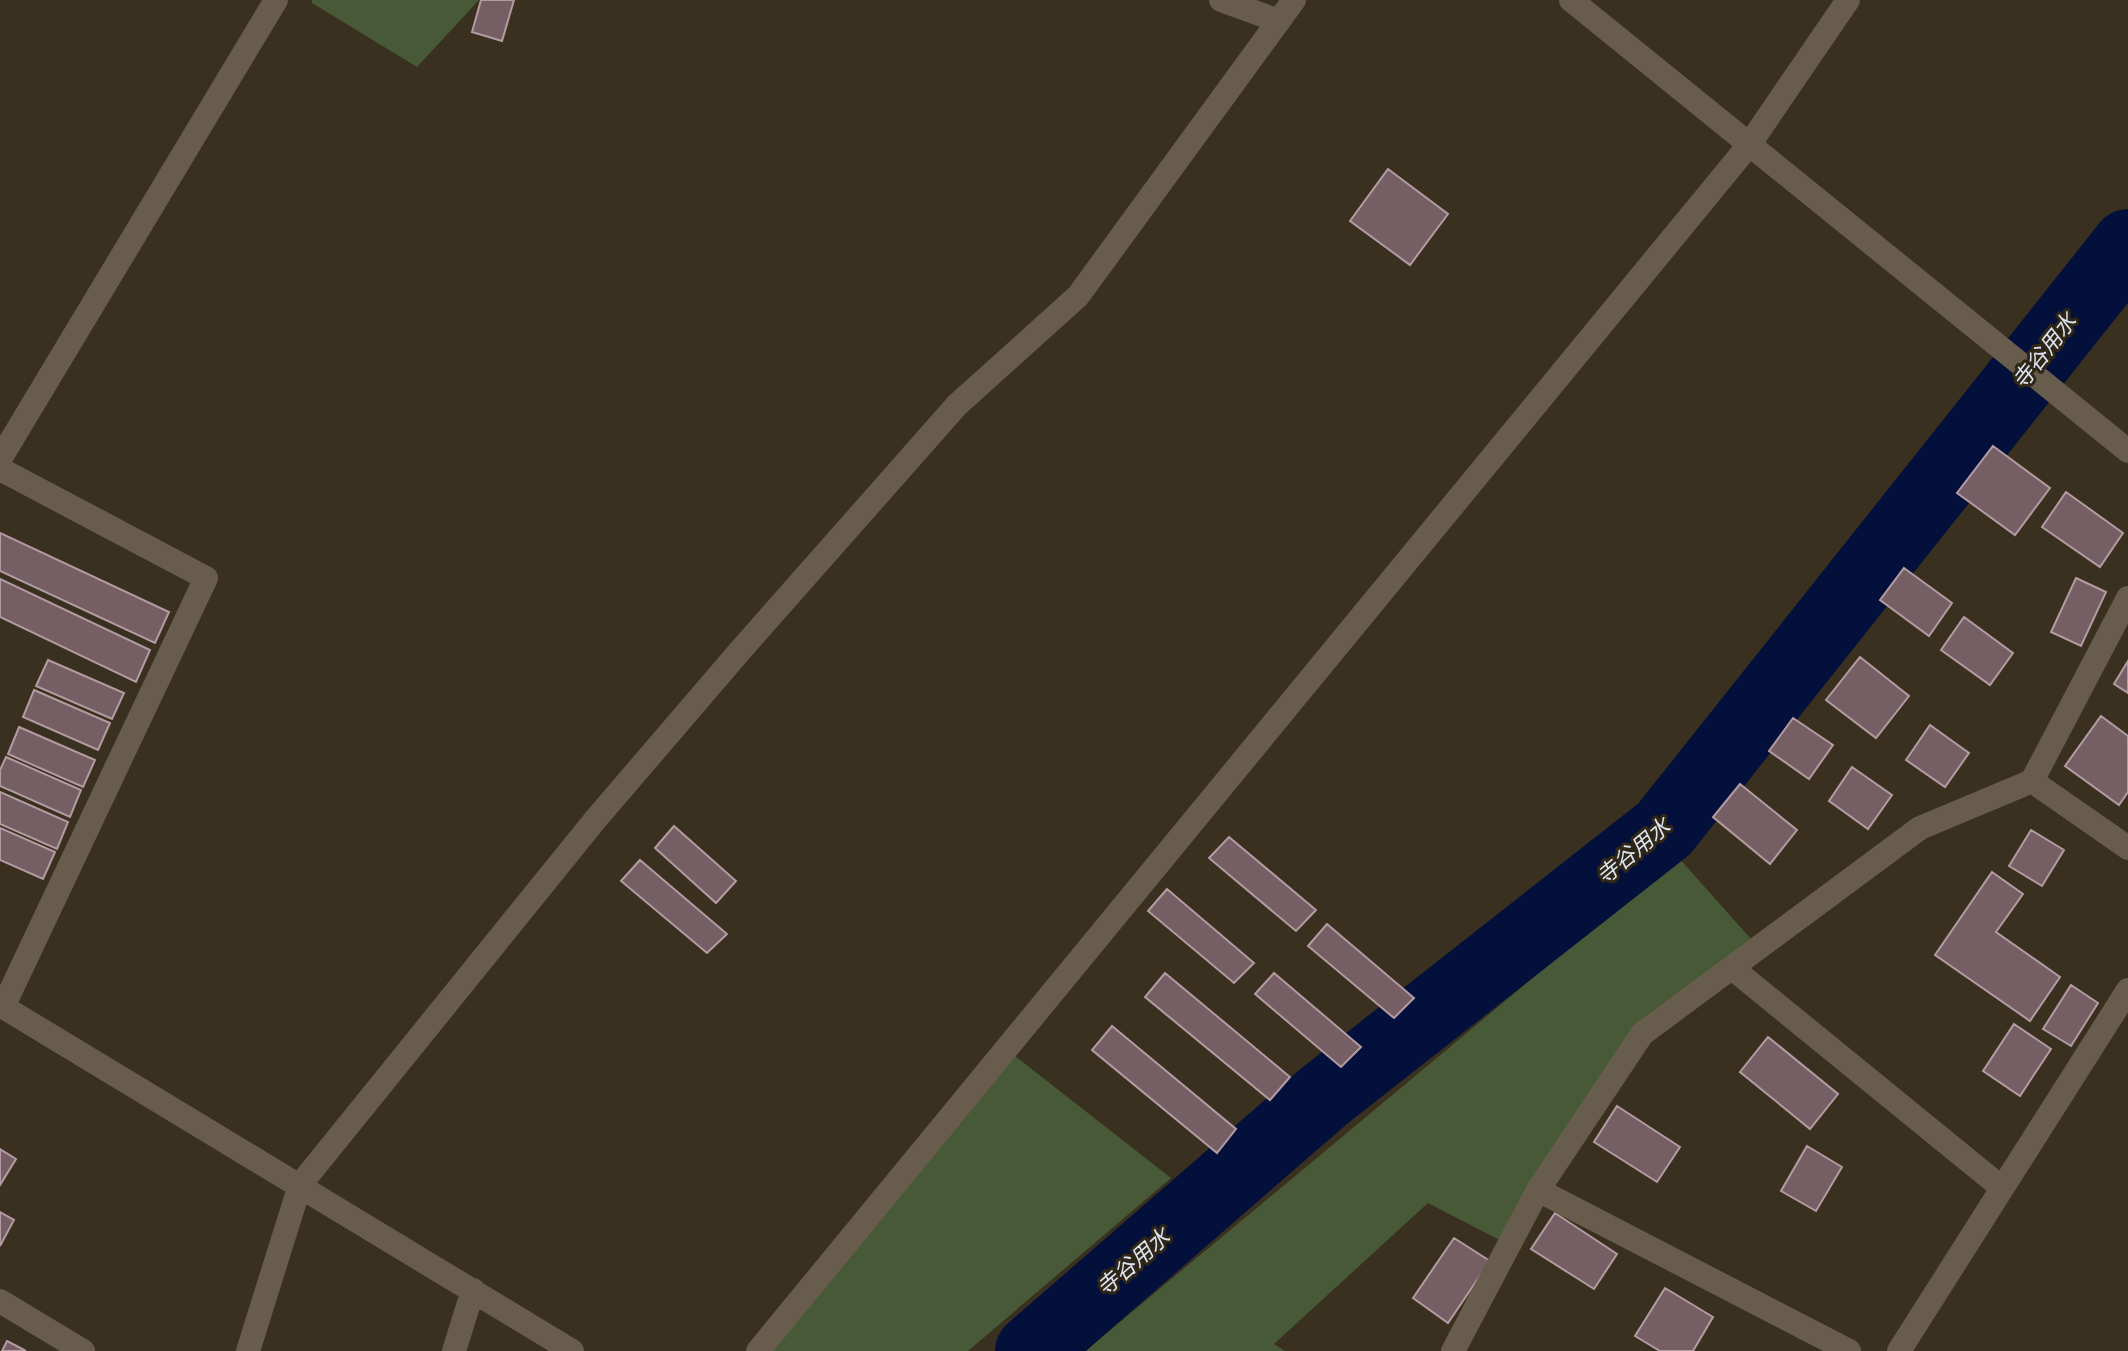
<svg xmlns="http://www.w3.org/2000/svg" width="2128" height="1351" font-family="'PT Sans','Noto Sans JP',sans-serif">
<style>
.green{fill:#485937}
.lines{fill:none;stroke-linecap:round;stroke-linejoin:round}
.river{stroke:#03103b;stroke-width:72}
.building{fill:#755f65;stroke:#b49ba2;stroke-width:2}
.street{stroke:#685d4c;stroke-width:24}
.secondary{stroke:#685d4c;stroke-width:24}
.labels{text-anchor:middle;dominant-baseline:central;stroke-width:6;stroke-linejoin:round;paint-order:stroke}
.water-label{font-size:22px;font-style:italic;fill:#dce4f4;stroke:#2f2616}
</style>
<rect width="100%" height="100%" fill="#39301f"/>
<path class="green" d="M312,0H479L417,67L312,3Z
M1678,857L1759,948L1622,1064L1509,1245L1428,1203L1274,1344L1285,1351H1085Z
M1006,1049L1171,1178L968,1351H758Z"/>
<g class="lines">
<path class="river" d="M1031,1351L1323,1097L1664,829L2128,245"/>
</g>
<path class="building" d="M481,0H514L502,41L472,32Z
M1388,169L1448,214L1410,265L1350,221Z
M1993,446L2050,488L2015,535L1957,493Z
M2066,492L2123,533L2100,567L2042,527Z
M0,533L169,612L155,643L0,571Z
M1904,568L1952,603L1929,636L1880,600Z
M2076,578L2106,592L2081,646L2051,632Z
M0,579L150,650L136,682L0,617Z
M1964,617L2013,653L1990,685L1941,650Z
M1860,657L1909,696L1876,738L1826,700Z
M48,660L124,693L112,719L36,686Z
M2128,661V693L2114,684Z
M34,690L110,723L98,750L23,717Z
M2101,716L2128,736V792L2119,805L2065,766Z
M1793,718L1833,745L1809,779L1769,751Z
M1930,725L1969,753L1945,787L1906,760Z
M19,727L95,760L83,787L8,754Z
M6,757L81,790L70,817L0,786V770Z
M1852,767L1892,795L1868,829L1829,801Z
M1740,784L1797,830L1770,864L1713,817Z
M0,792L68,822L57,849L0,824Z
M674,826L736,881L716,903L655,848Z
M0,828L55,852L43,879L0,860Z
M2031,830L2064,850L2042,886L2009,866Z
M1229,837L1316,910L1296,931L1209,858Z
M640,860L727,934L707,953L621,881Z
M1992,872L2023,894L1996,932L2060,977L2030,1021L1935,955Z
M1167,889L1254,963L1234,983L1148,911Z
M1327,924L1414,998L1394,1018L1308,946Z
M1165,973L1290,1077L1270,1100L1145,997Z
M1274,973L1361,1047L1341,1067L1255,994Z
M2071,985L2098,1003L2071,1046L2043,1029Z
M2014,1024L2051,1049L2020,1096L1983,1071Z
M1112,1026L1236,1129L1217,1153L1092,1050Z
M1768,1037L1838,1094L1810,1129L1740,1072Z
M1617,1106L1680,1147L1657,1182L1594,1142Z
M1807,1146L1842,1167L1816,1211L1781,1191Z
M0,1149L16,1159L0,1185Z
M0,1212L14,1220L0,1246Z
M1555,1213L1617,1254L1594,1289L1531,1249Z
M1454,1238L1490,1261L1448,1323L1413,1298Z
M1665,1288L1713,1317L1693,1351H1660L1635,1336Z
M7,1341L26,1351H2Z"/>
<g class="lines">
<path class="street" d="M1221,0L1279,21
M0,459L276,0
M0,469L206,578L3,1007
M2032,781L2128,848
M1732,968L2002,1188
M0,1005L572,1351
M1538,1190L1849,1351
M0,1301L83,1351
M248,1351L300,1185L595,820L739,652L957,405L1078,296L1294,0
M454,1351L473,1290
M758,1351L1749,145L1848,0
M1453,1351L1538,1190L1642,1034L1920,828L2032,781L2128,598
M1899,1351L2128,990"/>
<path class="secondary" d="M1571,0L2128,451"/>
</g>
<g class="labels">
<g class="water-label">
<text transform="translate(2044 351) rotate(-52)">寺谷用水</text>
<text transform="translate(1633 851) rotate(-40)">寺谷用水</text>
<text transform="translate(1133 1262) rotate(-41)">寺谷用水</text>
</g>
</g>
</svg>
